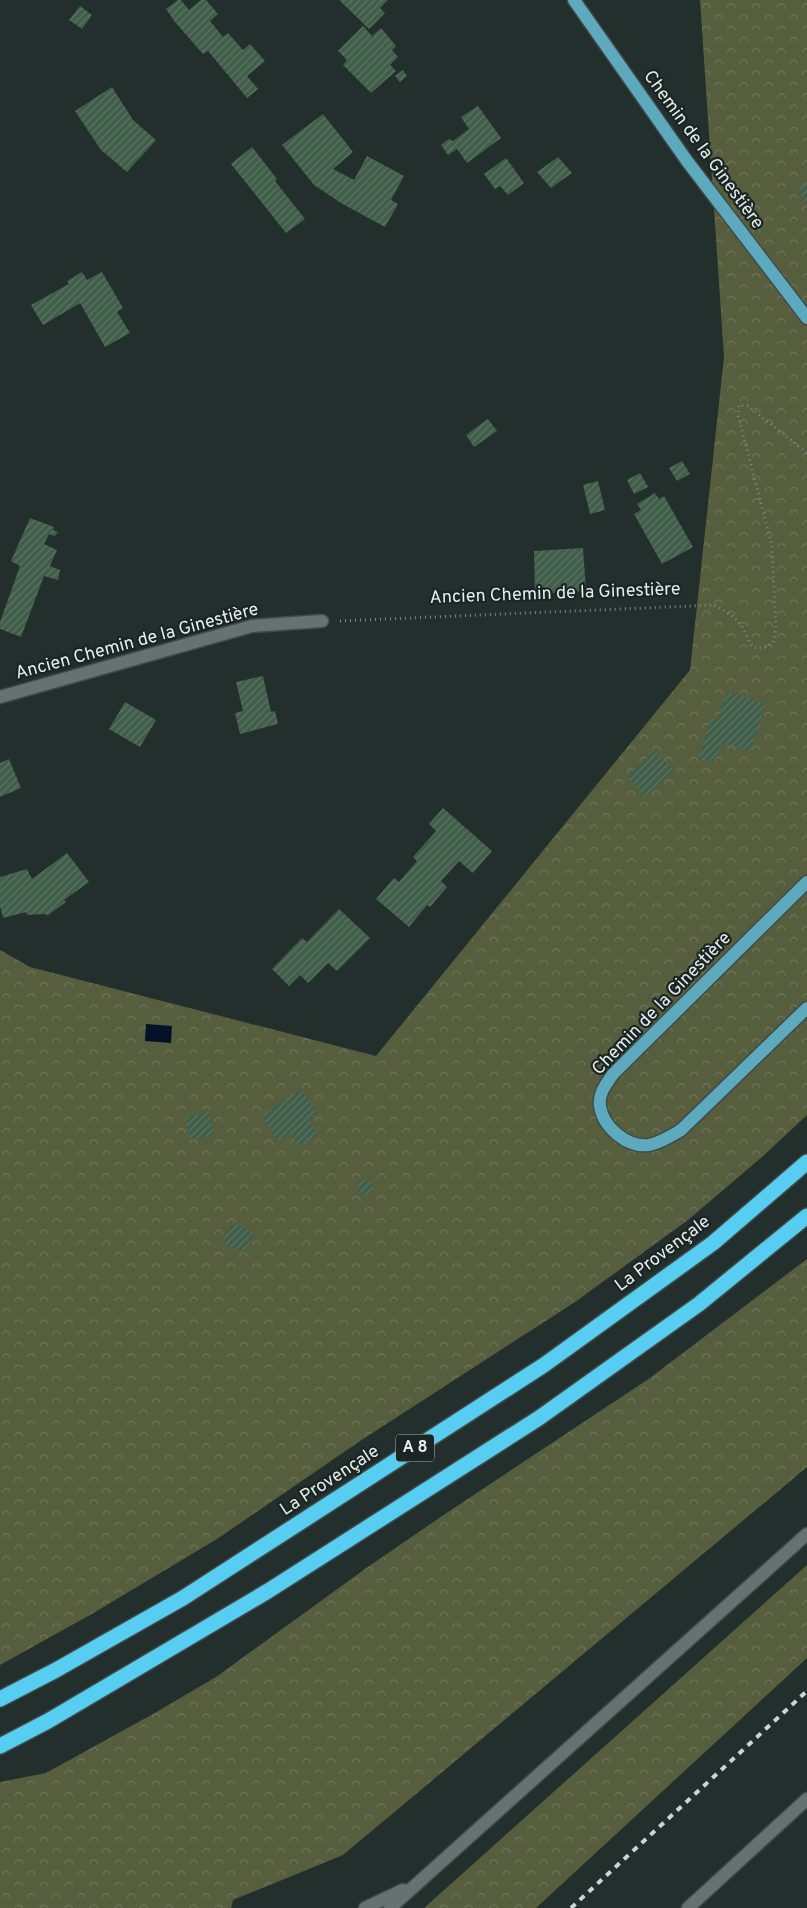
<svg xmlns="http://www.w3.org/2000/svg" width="807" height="1908" font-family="Overpass,sans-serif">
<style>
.forest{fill:url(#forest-crowns)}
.water{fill:#041228}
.building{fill:url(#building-hatch)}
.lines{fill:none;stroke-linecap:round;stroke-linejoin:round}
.minor-casing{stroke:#404b4a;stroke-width:15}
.major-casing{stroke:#404b4a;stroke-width:15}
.highway-casing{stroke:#404b4a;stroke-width:18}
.path{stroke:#7d8786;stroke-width:3;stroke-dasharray:1 4;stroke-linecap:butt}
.minor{stroke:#657270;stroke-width:12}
.major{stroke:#5da9be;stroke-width:12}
.highway{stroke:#57cdf2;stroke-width:15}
.rail{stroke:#cdd5d4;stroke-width:4;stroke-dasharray:6 6;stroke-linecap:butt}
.labels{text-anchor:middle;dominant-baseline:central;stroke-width:4.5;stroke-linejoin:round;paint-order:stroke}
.shield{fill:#1a2524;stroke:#a9b2b1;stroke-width:1}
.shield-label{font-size:16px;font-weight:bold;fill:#e6eeed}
.street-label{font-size:18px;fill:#e6eeed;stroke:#1a2524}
</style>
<defs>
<pattern id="forest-crowns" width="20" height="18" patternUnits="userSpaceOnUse" patternTransform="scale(1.25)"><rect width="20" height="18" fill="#575e3e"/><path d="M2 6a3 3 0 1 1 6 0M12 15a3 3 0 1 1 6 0" fill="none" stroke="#6f755a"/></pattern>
<pattern id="building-hatch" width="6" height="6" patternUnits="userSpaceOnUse" patternTransform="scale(1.25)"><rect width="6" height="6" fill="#405e49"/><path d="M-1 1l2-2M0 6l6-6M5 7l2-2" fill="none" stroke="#5c7564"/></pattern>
</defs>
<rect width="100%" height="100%" fill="#232f2d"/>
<path class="forest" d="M700,0H807V1115L762,1157L688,1220L575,1302L360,1441L217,1539L90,1615L0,1665V950L30,967L376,1056L690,670L724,357Z
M807,1259V1467L343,1855L233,1900L231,1908H0V1782L46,1773L153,1714L216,1677L365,1569L445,1514L650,1378Z
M807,1565V1658L536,1908H424Z"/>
<path class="water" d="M146,1024L172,1026L171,1043L145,1041Z"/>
<path class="building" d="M178,0H181L189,10L201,0H206L218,14L210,21L223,37L228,33L243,50L250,44L265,61L247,76L258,89L247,98L208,51L203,54L175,22L166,9Z
M339,0H388L380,8L385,13L369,29Z
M80,6L92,15L82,29L69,20Z
M363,26L372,36L381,28L396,46L392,50L398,57L390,65L396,71L371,93L343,65L347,60L338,51Z
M403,70L407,76L400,82L395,76Z
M112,87L133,120L156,140L127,172L101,150L75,111Z
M478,106L501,138L467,163L457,149L448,155L441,145L449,139L453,141L469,129L461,117Z
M323,114L353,152L333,169L354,180L367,156L404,176L391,200L398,204L385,227L341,203L314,185L282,145Z
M252,147L277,179L275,181L305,219L286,233L231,164Z
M558,157L572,173L551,188L537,172Z
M506,158L524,183L508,195L500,186L495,189L484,174Z
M807,183V204L797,189Z
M82,272L87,280L102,272L123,308L117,312L130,333L105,347L80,303L43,325L31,305L69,284L67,281Z
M488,419L497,431L474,447L466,435Z
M682,461L690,474L677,481L669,468Z
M640,473L648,487L634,494L627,480Z
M598,481L605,510L590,514L583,485Z
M655,493L659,499L664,496L693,547L662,564L634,514L641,510L637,504Z
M30,518L54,527L53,530L58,532L55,536L49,534L44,544L57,550L50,566L60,570L58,580L44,576L21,637L0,629V622L20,566L11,561Z
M583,548L586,591L535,594L534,551Z
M263,676L271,712L275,711L278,724L240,734L235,713L243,711L236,682Z
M727,692L765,703L751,751L721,743L714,763L698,759L711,718L718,720Z
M125,702L156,720L140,747L109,729Z
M655,751L674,770L646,797L627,777Z
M9,759L21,788L0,797V763Z
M443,808L492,851L473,873L459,861L441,881L447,887L430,907L427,905L409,927L376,899L394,878L399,882L417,861L413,857L436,831L429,824Z
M67,853L89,882L64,900L66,902L47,916L46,914L27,915L26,912L3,918L0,906V877L27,869L32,879Z
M339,909L370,938L337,971L328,963L308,983L300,975L289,986L272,969L302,938L307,942Z
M301,1089L318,1113L308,1120L318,1135L299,1147L290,1133L278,1141L261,1116Z
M209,1112L214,1135L190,1140L185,1117Z
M371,1179L373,1193L360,1196L357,1182Z
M233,1222L255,1234L243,1253L222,1242Z"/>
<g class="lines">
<defs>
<path id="minor" d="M0,697L252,626L322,621
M365,1908L403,1890
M390,1908L807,1534
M688,1908L807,1799"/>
<path id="major" d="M574,0L687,161L807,318
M807,882L613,1074C606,1084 598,1094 600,1106C603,1127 627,1148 649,1145C660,1143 671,1136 681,1130L807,1008"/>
<path id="highway" d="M0,1699L56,1670L183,1598L544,1365L713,1243L807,1162
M0,1746L48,1721L268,1591L539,1418L699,1304L807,1216"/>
</defs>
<use href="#minor" class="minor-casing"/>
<use href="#major" class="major-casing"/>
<use href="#highway" class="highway-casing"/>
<path class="path" d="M340,621L714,605C725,611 735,616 742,627C752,644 749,655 773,643L776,629L772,546L738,415L739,405L748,406L807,453"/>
<use href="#minor" class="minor"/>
<use href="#major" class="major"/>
<use href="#highway" class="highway"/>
<path class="rail" d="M571,1908L807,1691"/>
</g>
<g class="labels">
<rect class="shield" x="396" y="1434.5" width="38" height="27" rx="4"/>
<g class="shield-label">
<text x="415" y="1448">A 8</text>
</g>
<g class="street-label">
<text transform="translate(703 150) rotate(54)">Chemin de la Ginestière</text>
<text transform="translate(555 594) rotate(-2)">Ancien Chemin de la Ginestière</text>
<text transform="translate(137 642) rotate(-15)">Ancien Chemin de la Ginestière</text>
<text transform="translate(662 1004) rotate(-46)">Chemin de la Ginestière</text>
<text transform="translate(663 1254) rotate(-37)">La Provençale</text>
<text transform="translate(330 1481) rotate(-33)">La Provençale</text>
</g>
</g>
</svg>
